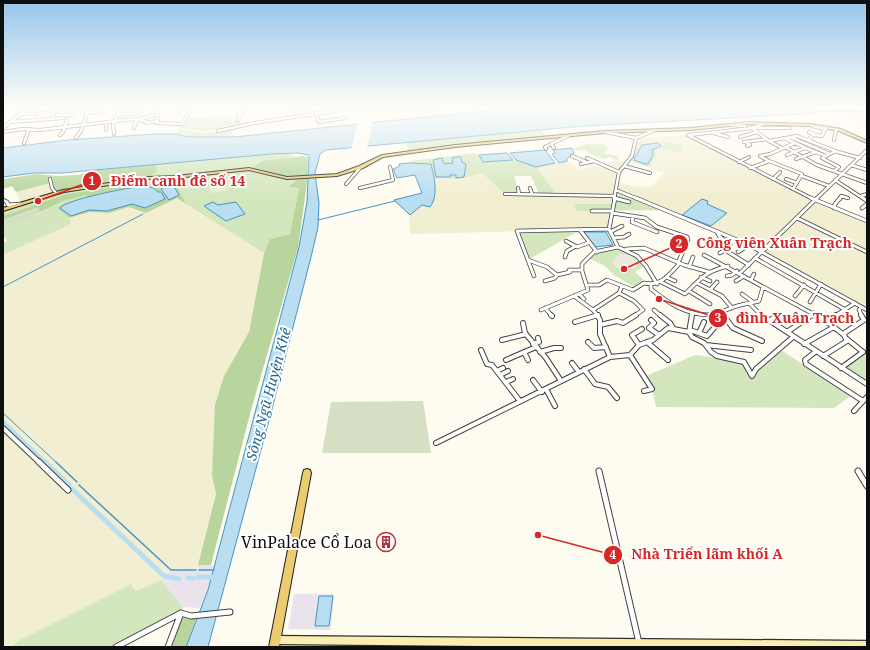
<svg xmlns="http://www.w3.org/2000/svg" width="870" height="650" font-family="'Noto Serif',serif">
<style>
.industrial{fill:#ebe3ec}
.farmland{fill:#f2eed2}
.green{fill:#d3e6bd}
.forest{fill:#b8d59d}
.cemetery{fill:#d6dec3}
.pitch{fill:#e4eece}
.plaza{fill:#eee9df}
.water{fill:#b9def1;stroke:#4695c2}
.pier{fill:#fefbf0}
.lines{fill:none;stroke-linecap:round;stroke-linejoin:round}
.stream-far1{stroke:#4695c2;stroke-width:1}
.stream{stroke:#4695c2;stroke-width:1.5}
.canal-far1{stroke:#b9def1;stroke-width:4}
.canal{stroke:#b9def1;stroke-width:5}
.street-far3-casing{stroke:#414141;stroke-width:4}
.street-far2-casing{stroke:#414141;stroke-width:4.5}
.street-far1-casing{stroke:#414141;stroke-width:6}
.street-casing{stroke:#414141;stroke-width:7}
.secondary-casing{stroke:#303030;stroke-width:2.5}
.primary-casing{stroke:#1f1f1f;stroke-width:2}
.street-far3{stroke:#fff;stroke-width:2.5}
.street-far2{stroke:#fff;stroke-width:3}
.street-far1{stroke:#fff;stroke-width:4}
.street{stroke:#fff;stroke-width:5}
.secondary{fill:#f8eeb1;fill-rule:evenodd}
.primary{fill:#edcb71;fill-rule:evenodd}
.labels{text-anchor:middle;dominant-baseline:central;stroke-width:4;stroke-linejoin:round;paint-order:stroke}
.water-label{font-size:14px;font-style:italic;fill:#226796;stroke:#fff}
.near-poi-label{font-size:16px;fill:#0e0e0e;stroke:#fff;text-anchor:end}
.leader{fill:none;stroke:#d62828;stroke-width:1.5}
.callout-dot{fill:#d62828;stroke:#fff;stroke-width:1.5}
.mark-label{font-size:12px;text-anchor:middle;font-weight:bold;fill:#fff}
.callout-label{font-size:14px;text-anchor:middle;font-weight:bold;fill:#d62828;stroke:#fff;stroke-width:4;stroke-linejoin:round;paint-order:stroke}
</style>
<rect width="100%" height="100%" fill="#fefbf0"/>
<path class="industrial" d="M198,565H211L214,566L208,590L200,608L183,607L161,580L171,570H197Z
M294,594H334L331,630L288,629Z"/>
<path class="farmland" d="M833,113L867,114V129L849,117Z
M688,135L815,200L867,223V309L762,252L616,190L613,204L575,205L612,211L609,229L410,234L409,217L422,205L434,201V178L460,179L482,173L505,194L551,195L554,191L536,167L567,161L579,170L592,164L598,167L605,166L613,159L626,163L619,172L618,181L631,186L651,187L664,173L628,160L632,155L636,138Z
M50,182L55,191L20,201L16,192Z
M177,198L264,253L249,332L224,376L212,476L216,494L197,569L171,570L161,580L136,591L131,584L20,640L11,647H3V255L71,224L69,218L90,212L109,213L129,207L146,213Z"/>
<path class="green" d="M179,129C197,133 213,133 231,130L234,137H189L174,134Z
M541,130L546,137L455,144L408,151L406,142Z
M666,142L682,145L681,151L677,152L657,148L655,150L656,155L653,159L651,166H646L630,161L635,154L639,143Z
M585,144H604L609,149L603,153L618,156V160L609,157L605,159L590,154L585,150L576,151L574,148L580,147Z
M474,153L479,155L483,162L516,160L536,167L554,191L551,195L539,194L531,176H514L519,194H505L482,173L460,179L434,178L431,164L409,163L410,161Z
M271,154H287L295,156C281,160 264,160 251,169L285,177L296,176L297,179L290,185L291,187L299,188L290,234L270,239L264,253L186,204L175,184H166V182L136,184L66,194L3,216V210L21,204L20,201L55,191L114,183L157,170L156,164Z
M616,190L664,210L576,211L575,204H613Z
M87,195L86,197L63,204L57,208L69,218L71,224L3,255V243L7,241L3,235V229L25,218L38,214L63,201Z
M580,230L528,260L517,231Z
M618,247L635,254L646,265L635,272L644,280L634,287L614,275L605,266L588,258L594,252Z
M867,346V384L841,368L862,354V350Z
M779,349L852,395L834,408L656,407L652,389L646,376L695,355L741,361L756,370Z
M161,580L183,607L181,613L116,647H11L20,640L131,584L136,591Z"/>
<path class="forest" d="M303,156L308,157L307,182L298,248L251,410L211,565H198L216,494L212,476L215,405L224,376L249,332L264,253L270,239L290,234L299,188L290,187V185L297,179L296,176L284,177L251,169L262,161Z
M156,164L157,170L151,176L56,193L50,183L16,192L12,186L3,189L4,179L36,174L58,176L77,175L97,170Z
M166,182L167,184L175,183L186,204L177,198L146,213L129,207L109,213L90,212L69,218L57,208L63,204L86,197L87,195L63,201L41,212L37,208L3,220V216L66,194L140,183Z
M182,617L196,619L186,647H172Z"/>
<path class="cemetery" d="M219,117L224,119H235L241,126C219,131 202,133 179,128L183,120L189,118Z
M38,208L41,212L3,229V220Z
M423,401L431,453H322L331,402Z"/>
<path class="pitch" d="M229,181L226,191L209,193L212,183Z"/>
<path class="plaza" d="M620,254L633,255L632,258L637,261L638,264L636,267L633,269H625L624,271L616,267L613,264L614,259Z"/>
<path class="water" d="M564,107H867V112L820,111L804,114L583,126L326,150L320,154L315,173L319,203L318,227L312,253L272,409L208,647H186L208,590L299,247L307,202L309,155L298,153L271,154L62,173H34L3,177V148L68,140L155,134H174L189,137H234L494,110Z
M658,143L661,146L652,150L653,155L648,164H645L634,160L642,145Z
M572,148L574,153L567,159V161L559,163L552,154L555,153L553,150Z
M545,150L555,163L536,167L516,160L510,153Z
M507,153L513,160L483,162L479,155Z
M456,157H461L462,162L466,164L464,177L456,178V175H450V177H436L433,160L442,158L444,164L453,163L452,158Z
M409,163L431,164C434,177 439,195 430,207L422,205L410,215L394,200L422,193L415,175L397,178L393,169L400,166L399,164Z
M145,186L153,188L158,192H161L165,199L145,208L132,204L107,211L89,210L71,216L60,208C67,199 131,187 145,186Z
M168,186L175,188L179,195L169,200L161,189Z
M702,199L708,201L707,204L727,213L711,226L682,215Z
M213,202L218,205L236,202L245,214L226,221L204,206Z
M583,232H606L613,245L594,247Z
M319,596H333L329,626H315Z"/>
<path class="pier" d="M373,121L367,148L351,150L358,122Z"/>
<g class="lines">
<path class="stream-far1" d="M318,220L395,201
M3,287L143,214
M3,413L57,463"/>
<path class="stream" d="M56,462L77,482
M79,485L171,570H196
M199,570H214"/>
<path class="canal-far1" d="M3,422L46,463"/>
<path class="canal" d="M45,462L69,485
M72,489L164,576L179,579
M198,577H215
M188,578H193"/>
<defs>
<path id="street-far3" d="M17,107L29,111L77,107
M158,107L157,123L182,124L193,107
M305,107L314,114L361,107
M360,108L448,107
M293,109L305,107
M86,113L99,112L103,107
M179,113L180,107
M19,114H36
M316,114L319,122L345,118
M57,115H70L77,107
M117,115L139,113
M52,116L58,108
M140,119L157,114
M238,121L239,114L242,113L241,110L244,109V107
M10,122L63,118
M106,122V130
M763,124L752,128L769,141L797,136L838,152L860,158
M731,125L745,126
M812,126L826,129
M3,128L29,107
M134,128L137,119
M218,131L254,123L314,114
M3,132L23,129L40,130L133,119L145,121L146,123L158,121
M605,132L636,138
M809,132L814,134L809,139
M714,133L728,137
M114,134L113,125L122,107
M60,135L63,132L67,120
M688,135L813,199
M689,135L752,128H790
M814,135L822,136L826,127
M740,137L757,132
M790,137L830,154
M76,138L81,131L87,114L85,111L88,107
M784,138L806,148
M834,140L836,129
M769,141L782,148
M744,142L767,139
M746,142L750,145L747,146
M24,143L29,129
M554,148L551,144L568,136
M787,148L817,165L867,183
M546,149L545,147L551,144
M787,155L805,148L826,156
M572,156L586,162
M587,158L619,172
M796,159L816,152
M769,161L802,174L793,189
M739,162L749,157
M581,164L594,161
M851,165L867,170
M624,166L650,173
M750,168L769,161L760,156L770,154L795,143
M834,171L839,167L822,158L836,151
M802,176L829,186
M50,179L52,188L56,193
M773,179L780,172
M786,179L797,183
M835,180L864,199
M346,184L361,167
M360,188L393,180L390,167
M518,188L519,194
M530,188L532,194
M616,190L638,199
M505,194L615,196
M861,196L867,194
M614,198L618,199
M614,199L619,172L632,156L636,138L655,130
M816,199L867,150
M840,199L841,196L848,198"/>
<path id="street-far2" d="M614,198L629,202
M615,198L609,229L618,247L637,256L646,266L657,284
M636,198L749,245L867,310
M811,198L867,221
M863,198L867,201
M3,200L7,202L8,205L20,204
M834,208L835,204L840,198
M862,208L867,204
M592,211H612
M612,213L645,218L657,227L687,237L688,240L678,263
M633,216L632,222L657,232
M797,218L867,252
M580,230L597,252
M610,232L622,226
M717,232L720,237L730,245
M613,238L624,237L629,234
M566,241L577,247L588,243
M626,249L644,248L684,265L709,272
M738,252L749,245
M720,253L725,250L749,265
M704,255L817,316
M565,257L567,251L576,246
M755,258L844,309
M528,260L547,267L557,275L555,278L545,281
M689,267L693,257
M740,273L817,198
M557,275L570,272L569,270H581
M534,276L517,231L609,229
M727,276L732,275L737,271
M666,277L675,281
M701,277L710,281
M751,280L754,274
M736,281L744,276
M661,282L685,294C700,279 706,271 728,266
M697,283L722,296L732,308
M589,285H599L607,280L633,290L644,283C660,287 669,275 679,264
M651,286V289C668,303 690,318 714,314C723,312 731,307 741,305C747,303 753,303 759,301L763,287
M710,290L717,282
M689,291L710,304
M619,293L634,301L643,310L634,316
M579,294L584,299
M742,294L753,302
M574,296L593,310L598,316
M795,296L804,285
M810,302L821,284
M749,303L762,316
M545,308L552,316
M541,310L588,290L582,271V264L594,252L618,247
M593,310L619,293L622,286
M654,310L661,316
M720,312L724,316
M596,316L598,315
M691,316L692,312
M777,316L779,314
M810,316L814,313
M835,316L855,303
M862,316L859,310L862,307"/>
<path id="street-far1" d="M551,315L552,316
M597,315L600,320V334L610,357
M660,315L670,323L673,328
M692,315L689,332L692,337L704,343L711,352L717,356L744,362L752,376L756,369L793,337
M723,315L733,328L762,341
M761,315L867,384
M815,315L826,321
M651,320L654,323L649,328L659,335
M770,320L778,315
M575,322L598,315
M523,323L525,333L546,358L561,381
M600,325L617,321L623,323L636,315
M690,330L707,336L714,328
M787,332L812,315
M699,333L704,322
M843,334L864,320L861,315
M502,340L526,334
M588,342L594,348L606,347
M647,342L668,360
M533,344L539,342L538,338
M804,344L834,327
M639,345L632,335L642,329
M706,345L751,350
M481,350L487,364L492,365L520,401
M524,352L528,360
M540,352L554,348H561
M815,352L805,360L806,364L863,401
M630,355L652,389L644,391
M823,356L847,341L844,335L826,321L836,315
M506,360L536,347
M572,363L579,372
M841,368L863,352L847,339
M584,369L595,384L608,387L617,398
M497,371L503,368
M500,375L508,371
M533,380L542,392
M506,382L513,379
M546,389L555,406
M854,411L867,397
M3,428L40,463
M436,443L610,357L630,355L639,345L653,340L668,328L689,332"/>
<path id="street" d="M39,462L68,490
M599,471L639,643
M858,471L867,486
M116,647L181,613L191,616L230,612
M168,647L181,613"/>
<path id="secondary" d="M275,636L867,641V647H594L275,644L272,643L271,640L272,637Z"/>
<path id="primary" d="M749,122L810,124L841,129L867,141V143L839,131L810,126L749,124L691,130L605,133L455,147L383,157L363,168L337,176L287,179L249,170L176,178L148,179L64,192L3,211V208L63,190L148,177L176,176L249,168L287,177L337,174L359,166L382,155L455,145L605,131L691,128Z
M307,469L310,470L311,473L279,647H269L303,473L304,470Z"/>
</defs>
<use href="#street-far3" class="street-far3-casing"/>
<use href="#street-far2" class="street-far2-casing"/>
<use href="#street-far1" class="street-far1-casing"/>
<use href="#street" class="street-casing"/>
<use href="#secondary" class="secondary-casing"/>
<use href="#primary" class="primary-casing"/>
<use href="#street-far3" class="street-far3"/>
<use href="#street-far2" class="street-far2"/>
<use href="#street-far1" class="street-far1"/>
<use href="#street" class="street"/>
<use href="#secondary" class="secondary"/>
<use href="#primary" class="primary"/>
</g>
<linearGradient id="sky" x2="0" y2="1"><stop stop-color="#95c5ec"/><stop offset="0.54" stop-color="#fffdf8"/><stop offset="1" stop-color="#fffdf8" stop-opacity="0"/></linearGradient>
<rect width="870" height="198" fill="url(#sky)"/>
<defs>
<symbol id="building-ring" viewBox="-11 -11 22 22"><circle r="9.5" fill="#fff" stroke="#b3323c" stroke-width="1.5"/><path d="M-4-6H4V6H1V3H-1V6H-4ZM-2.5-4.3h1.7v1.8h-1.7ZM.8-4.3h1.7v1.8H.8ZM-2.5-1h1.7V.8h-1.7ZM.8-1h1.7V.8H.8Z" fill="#b3323c"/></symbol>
</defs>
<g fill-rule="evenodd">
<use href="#building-ring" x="375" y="531" width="22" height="22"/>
</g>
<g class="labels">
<g class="water-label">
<text transform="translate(268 394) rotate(-75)">Sông Ngũ Huyện Khê</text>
</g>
<g class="near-poi-label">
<text x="372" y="542">VinPalace Cổ Loa</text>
</g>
</g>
<path class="leader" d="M38 201L92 181M624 269L679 244M659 299L718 318M538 535L613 555"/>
<g class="callout-dot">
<circle cx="38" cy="201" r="4"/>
<circle cx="624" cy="269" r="4"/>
<circle cx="659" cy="299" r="4"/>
<circle cx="538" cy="535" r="4"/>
<circle cx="92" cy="181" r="10"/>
<circle cx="679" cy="244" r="10"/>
<circle cx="718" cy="318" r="10"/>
<circle cx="613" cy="555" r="10"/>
</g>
<g class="mark-label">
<text x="92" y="185">1</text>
<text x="679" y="248">2</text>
<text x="718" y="322">3</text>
<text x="613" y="559">4</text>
</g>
<g class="callout-label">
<text x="178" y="186">Điếm canh đê số 14</text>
<text x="774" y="248">Công viên Xuân Trạch</text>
<text x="795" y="323">đình Xuân Trạch</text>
<text x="707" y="559">Nhà Triển lãm khối A</text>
</g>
<rect width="870" height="650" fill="none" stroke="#0e0e0e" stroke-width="8"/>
</svg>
